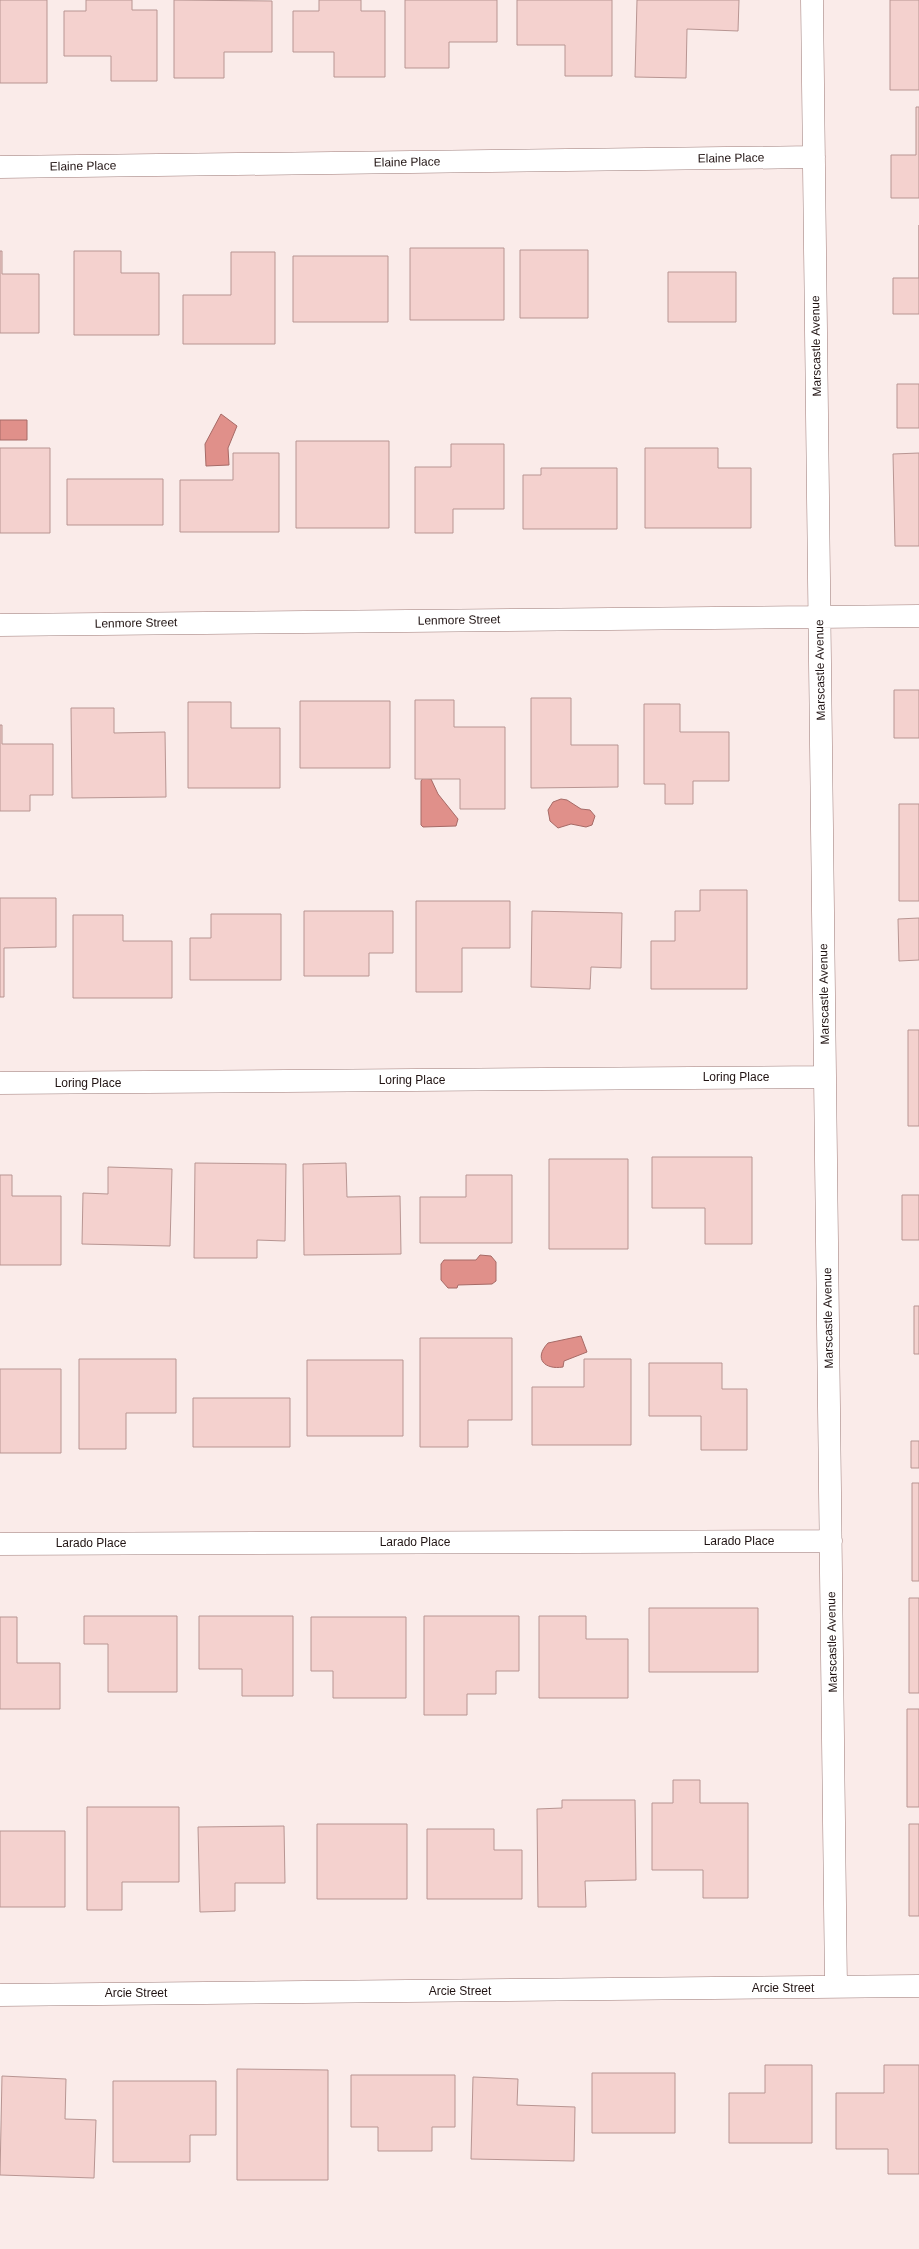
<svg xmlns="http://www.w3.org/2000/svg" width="919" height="2249" font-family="Helvetica,sans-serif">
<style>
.water{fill:#e0908a;stroke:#a66a66}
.building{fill:#f4d1ce;stroke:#b89592}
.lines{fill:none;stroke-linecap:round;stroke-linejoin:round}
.minor-casing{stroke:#9d7b78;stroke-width:23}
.minor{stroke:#fff;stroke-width:22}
.labels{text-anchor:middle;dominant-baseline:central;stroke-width:3;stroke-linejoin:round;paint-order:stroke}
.street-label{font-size:12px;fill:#201312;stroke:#fff}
</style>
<rect width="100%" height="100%" fill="#faebe9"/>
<path class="water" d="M221,414L237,426L228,448L229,465L206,466L205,444Z
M0,420H27V440H0Z
M423,778L431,779L438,794L458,819L456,826L423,827L421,825V781Z
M561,799L567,800L581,809L590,810L595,816L592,825L586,827L571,824L558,828L550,821L548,810L553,802Z
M480,1255L491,1256L496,1262V1281L492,1284L458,1285L457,1288H448L441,1280V1264L444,1260H476Z
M581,1336L587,1352L564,1361L563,1367C545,1370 533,1359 548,1343Z"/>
<path class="building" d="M0,0H47V83H0Z
M86,0H132V10H157V81H111V56H64V11H86Z
M174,0L272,1V52H224V78H174Z
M319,0H361V11H385V77H334V52H293V11H319Z
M405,0H497V42H449V68H405Z
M517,0H612V76H565V45H517Z
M637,0H739L738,31L687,29L686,78L635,77Z
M890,0H919V90H890Z
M916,107H919V198H891V155H916Z
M919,225V314H893V278H919Z
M410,248H504V320H410Z
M520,250H588V318H520Z
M0,251H2V274H39V333H0Z
M74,251H121V273H159V335H74Z
M231,252H275V344H183V295H231Z
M293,256H388V322H293Z
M668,272H736V322H668Z
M897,384H919V428H897Z
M296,441H389V528H296Z
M451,444H504V509H453V533H415V467H451Z
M0,448H50V533H0Z
M645,448H718V468H751V528H645Z
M233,453H279V532H180V480H233Z
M919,453V546H895L893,454Z
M541,468H617V529H523V475H541Z
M67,479H163V525H67Z
M894,690H919V738H894Z
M531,698H571V745H618V787L531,788Z
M415,700H454V727H505V809H460V779H415Z
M300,701H390V768H300Z
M188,702H231V728H280V788H188Z
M644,704H680V732H729V781H693V804H665V784H644Z
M71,708H114V733L165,732L166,797L72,798Z
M0,725H2V744H53V795H30V811H0Z
M899,804H919V901H899Z
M700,890H747V989H651V941H675V911H700Z
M0,898H56V947L4,948V997H0Z
M416,901H510V948H462V992H416Z
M304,911H393V953H369V976H304Z
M532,911L622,913L621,968L591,967L590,989L531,987Z
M211,914H281V980H190V938H211Z
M73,915H123V941H172V998H73Z
M919,918V960L899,961L898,919Z
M908,1030H919V1126H908Z
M652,1157H752V1244H705V1208H652Z
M549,1159H628V1249H549Z
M195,1163L286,1164L285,1241L257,1240V1258H194Z
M346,1163L347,1197L400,1196L401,1254L304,1255L303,1164Z
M108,1167L172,1169L170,1246L82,1244L83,1193L108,1194Z
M0,1175H12V1196H61V1265H0Z
M466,1175H512V1243H420V1197H466Z
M902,1195H919V1240H902Z
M914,1306H919V1354H914Z
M420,1338H512V1420H468V1447H420Z
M79,1359H176V1413H126V1449H79Z
M584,1359H631V1445H532V1387H584Z
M307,1360H403V1436H307Z
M649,1363H722V1389H747V1450H701V1416H649Z
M0,1369H61V1453H0Z
M193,1398H290V1447H193Z
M911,1441H919V1468H911Z
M912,1483H919V1581H912Z
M909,1598H919V1693H909Z
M649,1608H758V1672H649Z
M84,1616H177V1692H108V1644H84Z
M199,1616H293V1696H242V1669H199Z
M424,1616H519V1671H496V1694H467V1715H424Z
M539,1616H586V1639H628V1698H539Z
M0,1617H17V1663H60V1709H0Z
M311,1617H406V1698H333V1671H311Z
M907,1709H919V1807H907Z
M673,1780H700V1803H748V1898H703V1870H652V1803H673Z
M562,1800H635L636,1880L585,1881L586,1907H538L537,1809L562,1808Z
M87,1807H179V1882H122V1910H87Z
M317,1824H407V1899H317Z
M909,1824H919V1916H909Z
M284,1826L285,1883H235V1911L200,1912L198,1827Z
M427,1829H494V1850H522V1899H427Z
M0,1831H65V1907H0Z
M765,2065H812V2143H729V2093H765Z
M884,2065H919V2174H888V2149H836V2093H884Z
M237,2069L328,2070V2180H237Z
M592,2073H675V2133H592Z
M351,2075H455V2127H432V2151H378V2127H351Z
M2,2076L66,2079L65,2119L96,2120L94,2178L0,2175Z
M473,2077L518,2079L517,2105L575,2107L574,2161L471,2159Z
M113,2081H216V2135H190V2162H113Z"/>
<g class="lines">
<defs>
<path id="minor" d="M812,0L836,1987
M0,167L814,157
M0,625L919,616
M0,1083L825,1077
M0,1544L831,1541
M0,1995L919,1986"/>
</defs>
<use href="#minor" class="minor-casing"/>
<use href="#minor" class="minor"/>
</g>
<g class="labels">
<g class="street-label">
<text transform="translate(731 158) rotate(-1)">Elaine Place</text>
<text transform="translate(407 162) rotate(-1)">Elaine Place</text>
<text transform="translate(83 166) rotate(-1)">Elaine Place</text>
<text transform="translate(816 346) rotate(-91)">Marscastle Avenue</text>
<text transform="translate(459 620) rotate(-1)">Lenmore Street</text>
<text transform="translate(136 623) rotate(-1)">Lenmore Street</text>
<text transform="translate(820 670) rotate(-91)">Marscastle Avenue</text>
<text transform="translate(824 994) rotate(-91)">Marscastle Avenue</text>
<text x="736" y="1077">Loring Place</text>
<text x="412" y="1080">Loring Place</text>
<text x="88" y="1083">Loring Place</text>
<text transform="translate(828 1318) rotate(-91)">Marscastle Avenue</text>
<text x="739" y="1541">Larado Place</text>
<text x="415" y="1542">Larado Place</text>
<text x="91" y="1543">Larado Place</text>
<text transform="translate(832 1642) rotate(-91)">Marscastle Avenue</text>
<text x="783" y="1988">Arcie Street</text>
<text x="460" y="1991">Arcie Street</text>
<text x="136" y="1993">Arcie Street</text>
</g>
</g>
</svg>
